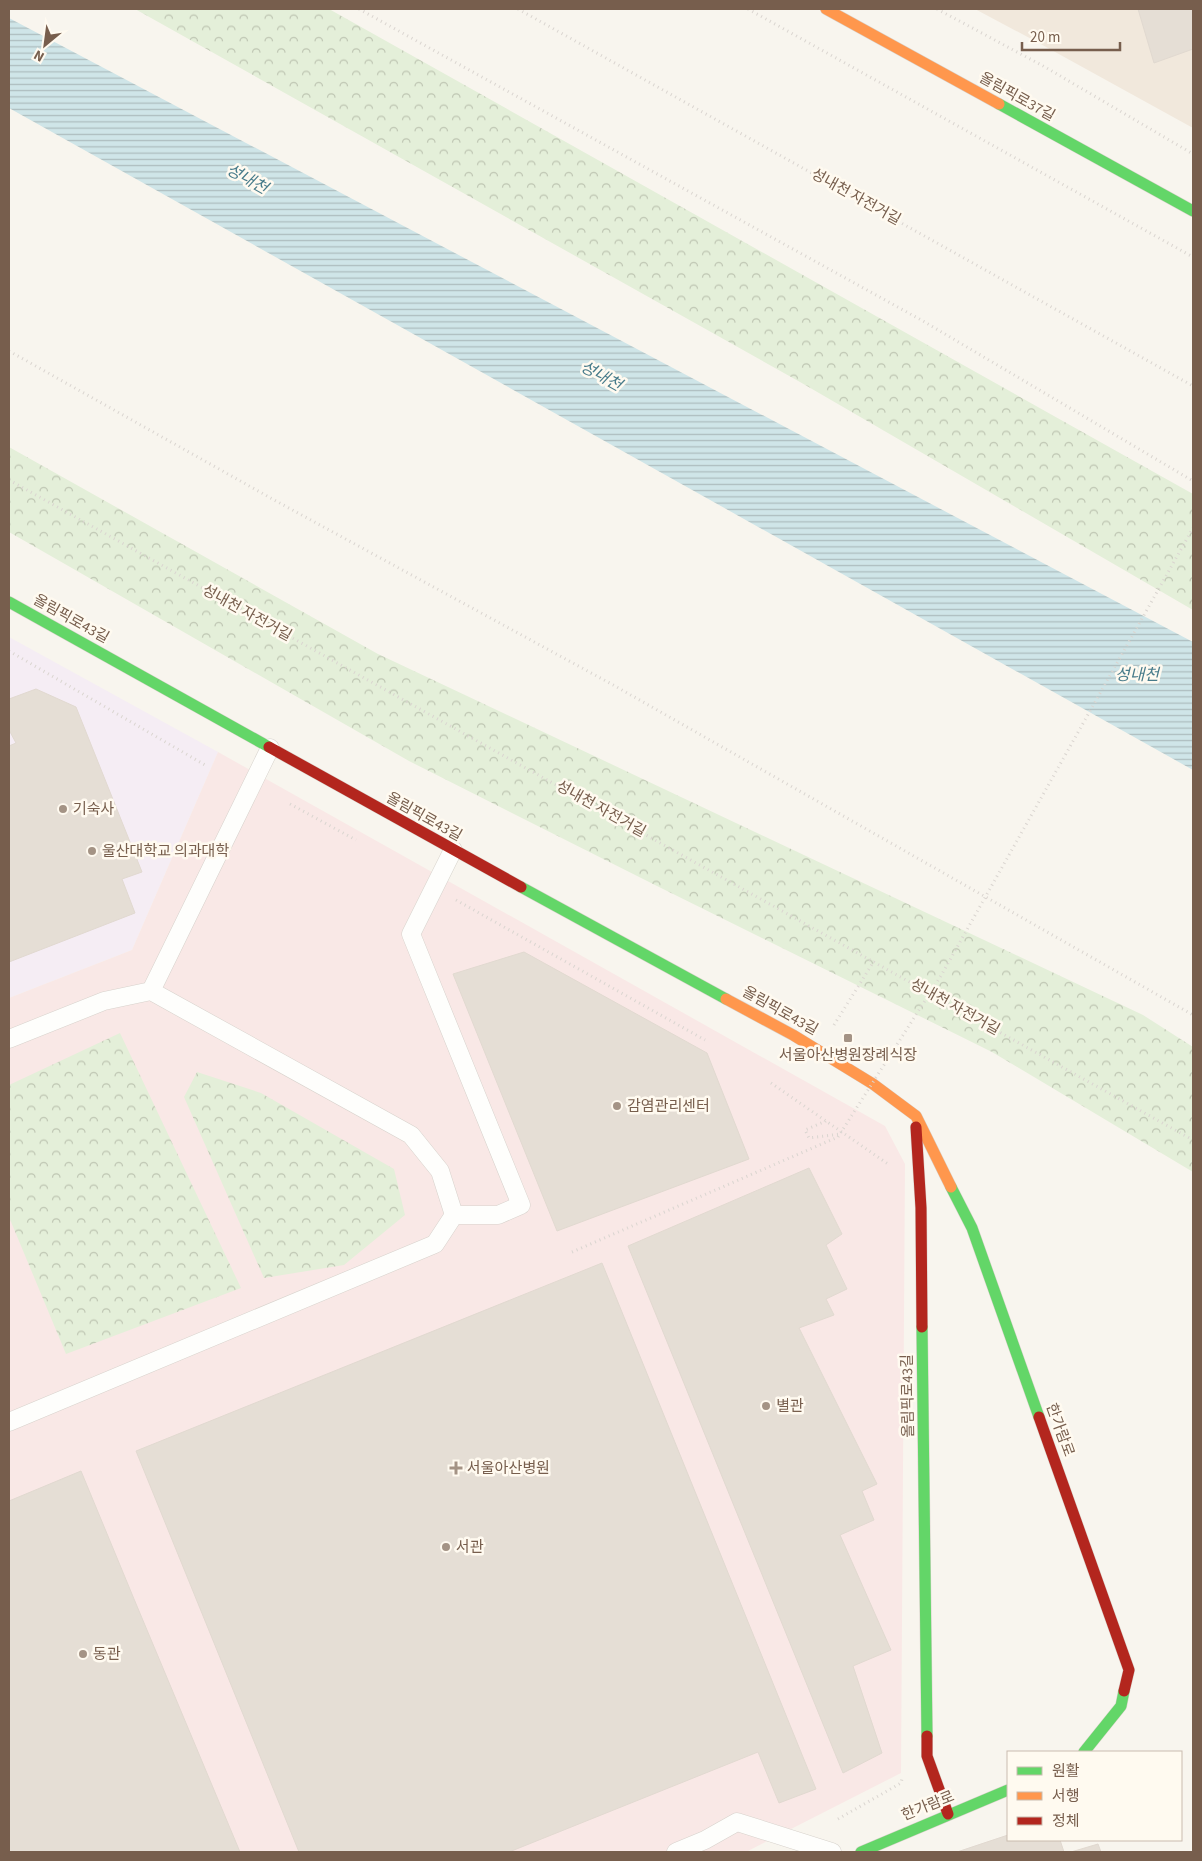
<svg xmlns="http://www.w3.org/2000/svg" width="1202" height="1861" font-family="'Source Sans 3','Noto Sans KR',sans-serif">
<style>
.residential{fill:#f1e8dc}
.education{fill:#f5edf4}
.medical{fill:#f9e8e6}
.forest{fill:url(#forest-crowns)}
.water{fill:url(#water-rules)}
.building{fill:#e5ded5;stroke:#e1d9d0}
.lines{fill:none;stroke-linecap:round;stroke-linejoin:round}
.lane-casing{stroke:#d7d2cc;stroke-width:19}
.fast-casing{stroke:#d8d1ca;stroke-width:12}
.slow-casing{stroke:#d8d1ca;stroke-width:12}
.jam-casing{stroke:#d8d1ca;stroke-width:12}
.path{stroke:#dad5d0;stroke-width:3;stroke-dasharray:1 4;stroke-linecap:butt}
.lane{stroke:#fefefc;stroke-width:18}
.fast{stroke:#63d668;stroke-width:11}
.slow{stroke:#ff974d;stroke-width:11}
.jam{stroke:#b3261e;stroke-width:11}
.path-bridge{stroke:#dad5d0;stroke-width:3;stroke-dasharray:1 4;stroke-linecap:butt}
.poi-dot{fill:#a49385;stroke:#fffaf0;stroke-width:2}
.labels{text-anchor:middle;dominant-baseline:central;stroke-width:5;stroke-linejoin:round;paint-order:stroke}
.street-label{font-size:15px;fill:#775e4d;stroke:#fffaf0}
.poi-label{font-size:15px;fill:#775e4d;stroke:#fffaf0;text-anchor:start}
.water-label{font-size:16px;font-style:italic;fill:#477b8a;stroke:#fffaf0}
</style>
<defs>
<pattern id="forest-crowns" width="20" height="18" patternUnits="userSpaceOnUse" patternTransform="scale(1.25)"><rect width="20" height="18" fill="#e4efd9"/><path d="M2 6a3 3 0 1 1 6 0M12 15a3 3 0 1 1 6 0" fill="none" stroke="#bec5b2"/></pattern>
<pattern id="water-rules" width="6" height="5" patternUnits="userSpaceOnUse" patternTransform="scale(1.25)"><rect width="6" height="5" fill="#cfe5e8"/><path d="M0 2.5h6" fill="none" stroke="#adbdbe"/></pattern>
</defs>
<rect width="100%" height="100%" fill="#f8f5ee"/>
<path class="residential" d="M975,9H1193V128L1037,42Z"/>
<path class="education" d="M9,637L218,752L132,950L9,998Z"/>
<path class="medical" d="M218,752L885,1126L905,1164L901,1773L746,1852H9V998L132,950Z"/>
<path class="forest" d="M135,9H329L1193,494V610L800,382Z
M9,447L378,654L1143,1015L1193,1047V1172L992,1052L657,886L409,761L9,532Z
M120,1033L241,1288L66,1354L9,1217V1085Z
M197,1072L261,1093L394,1169L405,1215L344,1265L264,1278L184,1097Z"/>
<path class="water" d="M9,18L1193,642V770L9,108Z"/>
<path class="building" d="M1138,9H1193V49L1154,63Z
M36,689L76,707L142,872L122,879L135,913L9,962V746L16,743L9,730V699Z
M524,952L707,1053L749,1159L557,1231L453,974Z
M809,1168L842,1234L826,1245L847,1289L826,1299L834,1315L799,1328L877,1484L862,1491L874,1520L840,1535L891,1650L853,1666L882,1753L843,1773L628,1246Z
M602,1263L816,1789L779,1803L758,1752L509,1852H299L136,1451Z
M81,1471L134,1599L240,1852H9V1501Z
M1008,1835V1840H1060L1064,1852H957Z
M1098,1844L1101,1852H1071Z"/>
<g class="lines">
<defs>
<path id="lane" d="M453,850L411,934L521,1205L498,1215H454
M151,991L270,748
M9,1039L104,1001L151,991L411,1135L440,1171L454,1215L435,1244L9,1422
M676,1852L705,1840L737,1822L832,1852"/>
<path id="fast" d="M999,104L1193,211
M9,602L269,747
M521,887L726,999
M951,1187L972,1228L1039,1417
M922,1327L927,1736
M1084,1752L1121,1706L1124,1691
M861,1852L1008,1790"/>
<path id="slow" d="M826,9L999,104
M726,999L793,1035L873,1084L916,1116L951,1187"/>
<path id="jam" d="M269,747L521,887
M916,1127L921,1208L922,1327
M1039,1417L1129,1670L1124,1691
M927,1736V1756L948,1814"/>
</defs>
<use href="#lane" class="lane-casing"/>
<use href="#fast" class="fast-casing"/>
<use href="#slow" class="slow-casing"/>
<use href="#jam" class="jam-casing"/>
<path class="path" d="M359,9L923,321L1193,481
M518,9L1193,386
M748,9L1193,257
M937,9L1045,67L1193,154
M9,351L276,501L615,686L1193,1015
M9,480L1193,1140
M9,651L205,765
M290,804L356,840
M456,900L705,1040
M834,1025L874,961
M771,1083L888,1164
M826,1121L805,1130L809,1138L840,1134
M572,1252L838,1137
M838,1819L901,1783L902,1779"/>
<use href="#lane" class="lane"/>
<use href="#fast" class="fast"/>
<use href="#slow" class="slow"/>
<use href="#jam" class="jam"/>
<path class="path-bridge" d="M838,1137L942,974L1193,528"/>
</g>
<g class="poi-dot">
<circle cx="63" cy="809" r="5"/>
<circle cx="92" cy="851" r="5"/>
<rect x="843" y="1033" width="10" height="10" rx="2.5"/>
<circle cx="617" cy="1106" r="5"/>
<circle cx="766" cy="1406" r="5"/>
<path d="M453.5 1460.5h5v5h5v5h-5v5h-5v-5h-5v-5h5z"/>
<circle cx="446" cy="1547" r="5"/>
<circle cx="83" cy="1654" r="5"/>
</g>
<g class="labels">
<g class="street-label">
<text transform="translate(1017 97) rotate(29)">올림픽로37길</text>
<text transform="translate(856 197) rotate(29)">성내천 자전거길</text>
<text transform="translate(247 613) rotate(29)">성내천 자전거길</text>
<text transform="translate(71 619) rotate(29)">올림픽로43길</text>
<text transform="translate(601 809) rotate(29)">성내천 자전거길</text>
<text transform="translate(424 817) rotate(29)">올림픽로43길</text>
<text transform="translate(955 1007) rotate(29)">성내천 자전거길</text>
<text transform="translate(780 1011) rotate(29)">올림픽로43길</text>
<text transform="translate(908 1396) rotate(-91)">올림픽로43길</text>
<text transform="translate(1060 1430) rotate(70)">한가람로</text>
<text transform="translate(928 1806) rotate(-22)">한가람로</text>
</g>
<g class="poi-label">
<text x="73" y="809">기숙사</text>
<text x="102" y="851">울산대학교 의과대학</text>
<text x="848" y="1055" text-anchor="middle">서울아산병원장례식장</text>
<text x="627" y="1106">감염관리센터</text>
<text x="776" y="1406">별관</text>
<text x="467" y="1468">서울아산병원</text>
<text x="456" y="1547">서관</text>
<text x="93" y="1654">동관</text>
</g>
<g class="water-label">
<text transform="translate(247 179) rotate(29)">성내천</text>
<text transform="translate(601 376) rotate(29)">성내천</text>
<text x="1137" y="675">성내천</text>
</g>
</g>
<rect width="1202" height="1861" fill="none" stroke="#775e4d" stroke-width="20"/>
<rect x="1007" y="1751" width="175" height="90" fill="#fffaf0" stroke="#c9bcaf"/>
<rect x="1017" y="1767" width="25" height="8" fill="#63d668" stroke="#c9bcaf"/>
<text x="1052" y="1776" font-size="15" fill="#775e4d">원활</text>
<rect x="1017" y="1792" width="25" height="8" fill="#ff974d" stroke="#c9bcaf"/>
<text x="1052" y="1801" font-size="15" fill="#775e4d">서행</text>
<rect x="1017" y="1817" width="25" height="8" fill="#b3261e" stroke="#c9bcaf"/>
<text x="1052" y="1826" font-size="15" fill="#775e4d">정체</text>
<g transform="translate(45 45) rotate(209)" stroke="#fffaf0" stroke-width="4" paint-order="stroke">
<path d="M0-4L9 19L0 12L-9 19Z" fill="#775e4d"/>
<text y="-8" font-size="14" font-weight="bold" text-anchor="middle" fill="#775e4d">N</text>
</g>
<path d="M1022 42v8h98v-8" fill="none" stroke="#775e4d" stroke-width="2.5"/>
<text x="1030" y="42" font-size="15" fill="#775e4d" stroke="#fffaf0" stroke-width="4" paint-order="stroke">20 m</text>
</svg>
